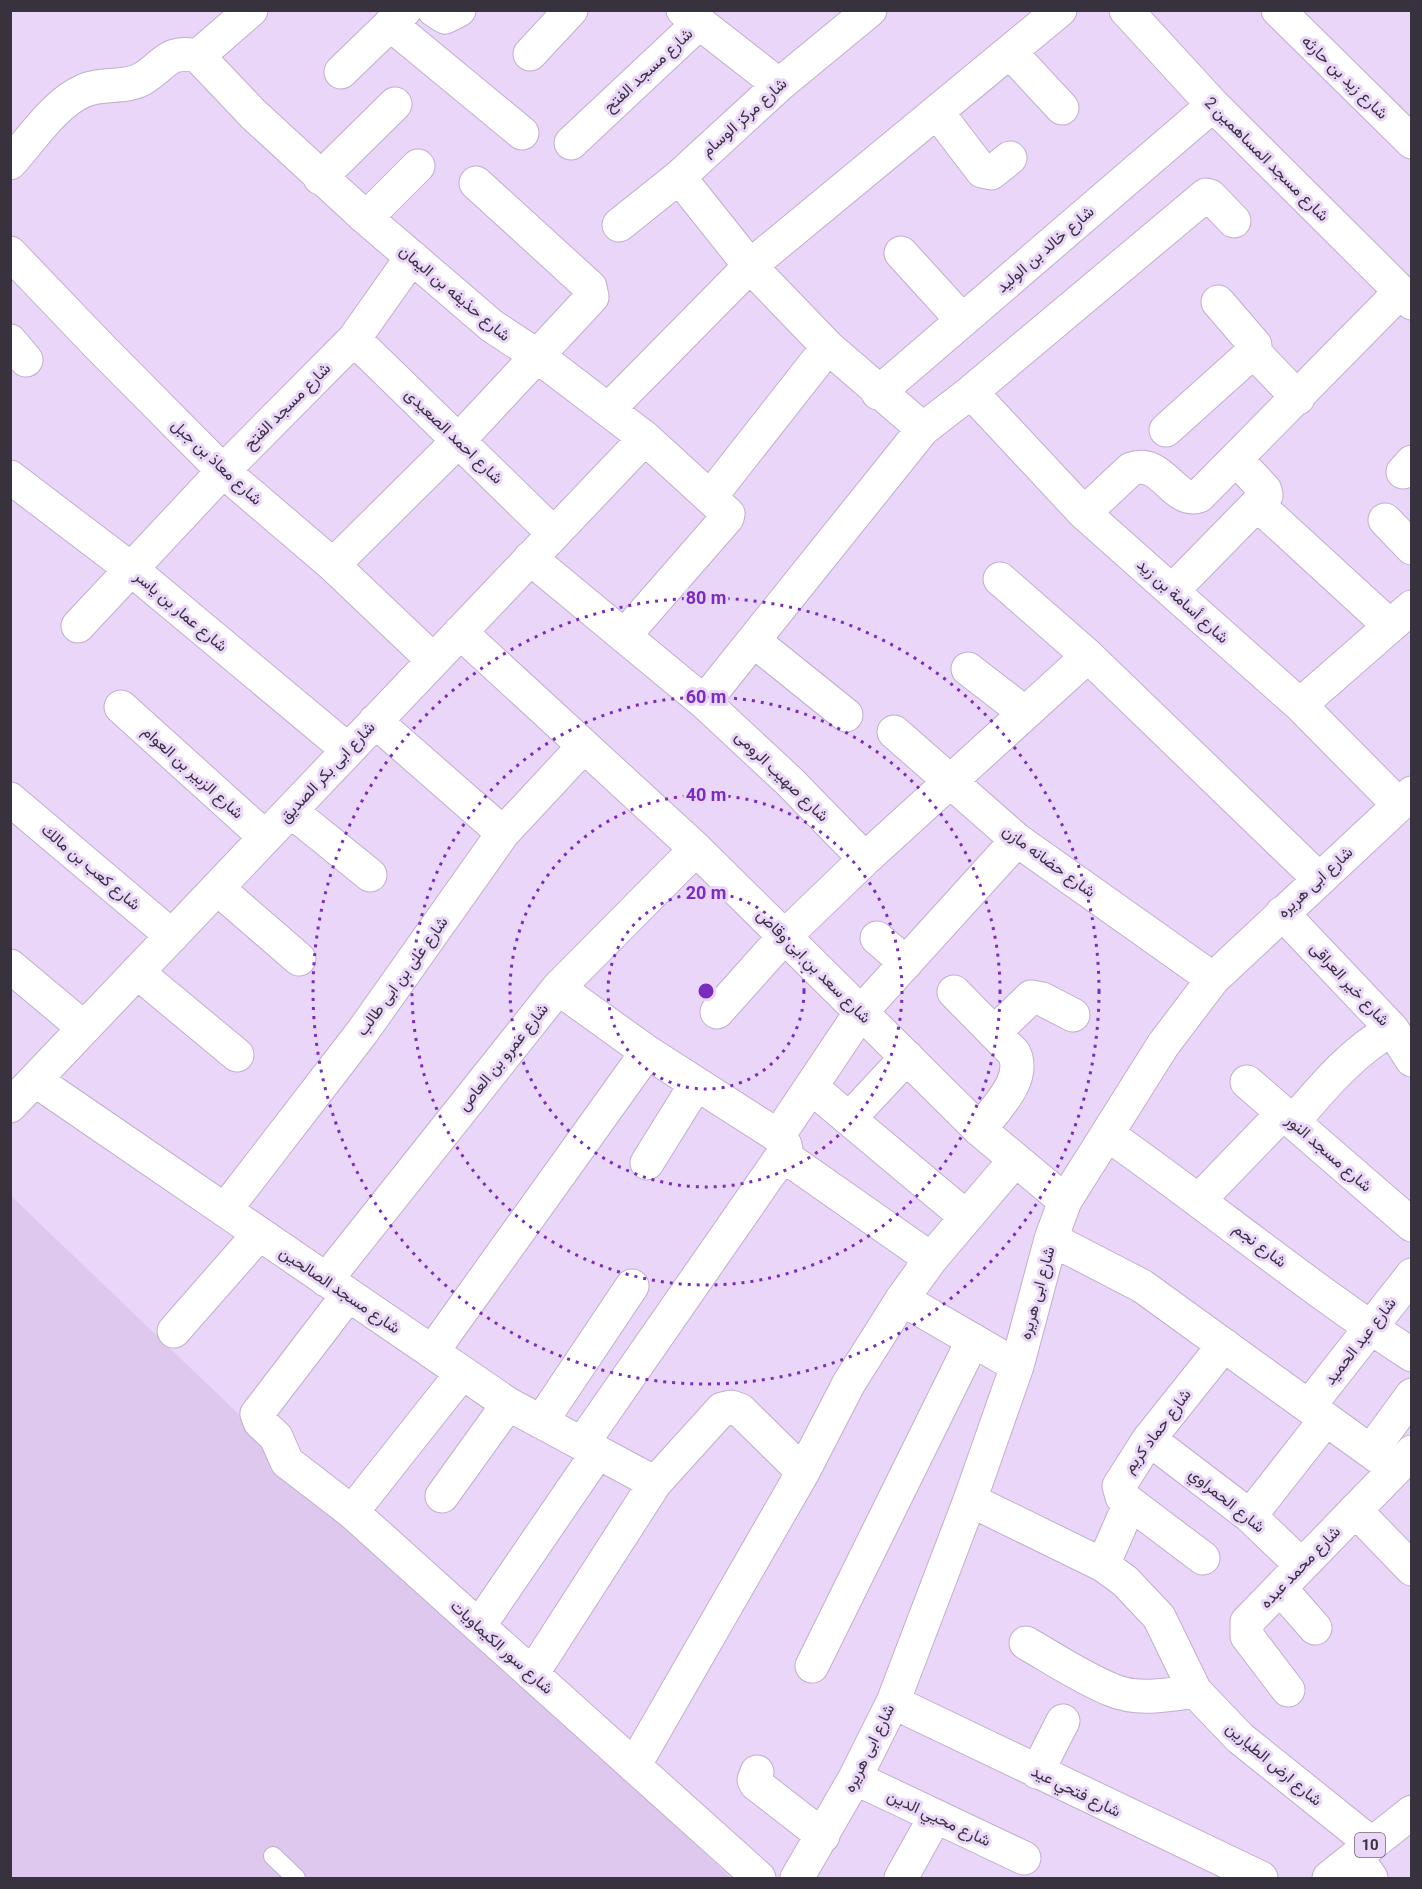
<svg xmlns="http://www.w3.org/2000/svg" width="1422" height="1889" font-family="Roboto,Vazirmatn,sans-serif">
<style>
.built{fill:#dfc8ee}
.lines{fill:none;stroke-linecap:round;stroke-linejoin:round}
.lane-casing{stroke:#c1aece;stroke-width:20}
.street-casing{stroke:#c1aece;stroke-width:35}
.primary-casing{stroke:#c1aece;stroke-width:35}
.lane{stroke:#fff;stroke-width:18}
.street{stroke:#fff;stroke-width:33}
.primary{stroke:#fff;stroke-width:33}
.ring{fill:none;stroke:#7b2cbf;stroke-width:3;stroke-dasharray:3 6}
.labels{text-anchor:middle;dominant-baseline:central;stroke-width:6;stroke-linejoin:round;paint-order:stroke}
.shield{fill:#ead6f8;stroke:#6d6276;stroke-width:1.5}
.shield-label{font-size:15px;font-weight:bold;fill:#38313e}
.street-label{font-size:16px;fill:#38313e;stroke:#ead6f8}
.centre{fill:#7b2cbf;stroke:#ead6f8;stroke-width:3}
.ring-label{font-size:18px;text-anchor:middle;font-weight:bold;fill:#7b2cbf;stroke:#ead6f8;stroke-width:6;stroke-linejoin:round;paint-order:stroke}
</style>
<rect width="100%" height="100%" fill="#ead6f8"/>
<path class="built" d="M10,1195L272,1446L731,1878H11Z"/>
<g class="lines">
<defs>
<path id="lane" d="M273,1856L296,1878"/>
<path id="street" d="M434,10L445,17L459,10
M683,10L779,85
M1126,10L1213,105L1412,303
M1278,10L1412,142
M390,24L522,133
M1010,52L1062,108
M530,54L571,10
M198,56L253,114L366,218L492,326L536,355L645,438L728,514L727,518L624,636
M198,56L251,10
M341,72L405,10
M937,112L982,171L991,173L1010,158
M571,143L699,23
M10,163C32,139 54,104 83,91C102,82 124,89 142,79C165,66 166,49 198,56
M679,177L750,266L828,347L923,429
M320,178L395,104
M366,218L418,166
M619,225L679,177L779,85L870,10
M10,253L100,347L223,471L333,565L433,660
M901,253L962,320
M354,339L553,533
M10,341L26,360
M1254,352L1298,398
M971,392L1084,513L1300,705L1399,805
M878,393L1213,105
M609,409L750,266L1060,10
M1166,430L1255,350V345L1218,302
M1403,472L1412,462
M10,477L131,569L348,750
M711,496L828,347
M1257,504L1390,626
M1084,513L1131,469C1163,458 1173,504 1199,496L1400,292
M1385,520L1412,548
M530,558L704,702L790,782L865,859
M333,565L458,441L592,297L590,287L476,183
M1000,579L1088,656L1318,878
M1172,591L1266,495L1265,490L1236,459
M78,626L223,471L354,339L412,257
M460,632L696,849L980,1130L1065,1201
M754,641L846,715
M968,669L1025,713
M704,702L923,429L971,392L1206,195L1210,196L1234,221
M1300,705L1412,607
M121,707L265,837
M375,721L503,833
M894,732L1017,840L1213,979
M10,799L172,936
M291,811L370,875
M217,888L299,959
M1282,913L1392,1029L1412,1060
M877,938L906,963
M10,966L84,1028
M137,972L237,1055
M558,988L647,1052L778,1136L785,1145L786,1150L582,1444
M954,992L1014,1053C1027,1080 995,1108 980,1130
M717,1012L784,937L865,859L1088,656
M994,1033L1031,997L1042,999L1073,1015
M35,1080L508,1404L655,1483
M1247,1082L1412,1225
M811,1087L965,1216
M10,1106L645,438
M849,1119L907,1057
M1293,1122C1324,1086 1351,1053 1392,1029
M1107,1134C1210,1206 1307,1287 1412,1355
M778,1136L861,1012L1017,840
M784,1156L931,1259
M647,1163L696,1084
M1200,1199L1283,1113
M225,1210L363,1031L503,833L584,746
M1051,1239L1142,1286L1395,1469
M326,1280L558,988L696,849
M348,1295L257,1414L260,1422L276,1437L287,1462L352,1512L759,1878
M902,1299L1017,1366
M174,1331L259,1234
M432,1352L647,1052
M1309,1406L1412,1275
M541,1422L632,1286
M1149,1439L1250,1516L1301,1565
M1371,1451L1412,1395
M442,1496L508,1404
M970,1500L1103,1565L1125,1581L1159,1617L1195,1691L1240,1738L1372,1844
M1355,1510L1412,1569
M352,1512L462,1373
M1250,1516L1326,1419
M1203,1558L1122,1497L1119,1486L1149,1439L1224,1345
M1103,1565L1130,1503
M1280,1588L1315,1628
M479,1626L598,1452
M1026,1643C1054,1659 1082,1678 1112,1690C1137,1701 1169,1695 1195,1691
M812,1666L973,1340
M532,1674L655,1483L722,1409L731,1407L740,1410L803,1472
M1288,1690L1247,1636V1622L1412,1452
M893,1702L1261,1878
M634,1766L803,1472L849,1383L902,1299L931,1259L1015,1160
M757,1772L754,1780L756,1784L823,1836
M1037,1772L1063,1721
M855,1778L1024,1858
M1356,1857L1371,1878
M797,1878L855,1778L893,1702L970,1500L1017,1366L1051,1239L1065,1201L1163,1045L1213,979L1412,793
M901,1878L935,1817"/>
<path id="primary" d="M1329,1878L1412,1812"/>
</defs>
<use href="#lane" class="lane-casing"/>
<use href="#street" class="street-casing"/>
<use href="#primary" class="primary-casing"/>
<use href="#lane" class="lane"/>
<use href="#street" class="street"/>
<use href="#primary" class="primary"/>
</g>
<g class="ring">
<circle cx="706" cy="991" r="98"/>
<circle cx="706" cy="991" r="196"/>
<circle cx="706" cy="991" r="294"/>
<circle cx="706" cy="991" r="393"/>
</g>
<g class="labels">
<rect class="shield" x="1355" y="1833" width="30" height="24" rx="4.5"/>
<g class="shield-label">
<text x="1370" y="1845">10</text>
</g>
<g class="street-label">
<text transform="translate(648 70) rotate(-43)">شارع مسجد الفتح</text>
<text transform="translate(1345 77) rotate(44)">شارع زيد بن حارثه</text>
<text transform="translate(744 117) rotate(-42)">شارع مركز الوسام</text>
<text transform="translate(1267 159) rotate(45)">شارع مسجد المساهمين 2</text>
<text transform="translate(1045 249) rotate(-41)">شارع خالد بن الوليد</text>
<text transform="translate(455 293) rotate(40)">شارع حذيفه بن اليمان</text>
<text transform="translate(287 406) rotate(-45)">شارع مسجد الفتح</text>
<text transform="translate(454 436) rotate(44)">شارع احمد الصعيدى</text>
<text transform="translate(217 462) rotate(43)">شارع معاذ بن جبل</text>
<text transform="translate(1183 601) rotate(42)">شارع أسامة بن زيد</text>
<text transform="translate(181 611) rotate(40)">شارع عمار بن ياسر</text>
<text transform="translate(193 772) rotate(42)">شارع الزبير بن العوام</text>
<text transform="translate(327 772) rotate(-47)">شارع ابى بكر الصديق</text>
<text transform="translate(782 776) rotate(44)">شارع صهيب الرومى</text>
<text transform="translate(1049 861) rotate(36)">شارع حضانه مازن</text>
<text transform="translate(91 867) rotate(40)">شارع كعب بن مالك</text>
<text transform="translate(1315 882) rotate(-43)">شارع ابى هريره</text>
<text transform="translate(814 966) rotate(45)">شارع سعد بن ابى وقاص</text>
<text transform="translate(402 976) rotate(-54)">شارع على بن ابى طالب</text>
<text transform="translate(1350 984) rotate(47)">شارع خير العراقى</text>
<text transform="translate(503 1057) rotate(-51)">شارع عمرو بن العاص</text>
<text transform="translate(1329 1153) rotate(41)">شارع مسجد النور</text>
<text transform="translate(1260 1245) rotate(37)">شارع نجم</text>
<text transform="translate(340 1290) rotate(34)">شارع مسجد الصالحين</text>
<text transform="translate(1037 1293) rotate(-75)">شارع ابى هريره</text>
<text transform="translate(1360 1341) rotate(-52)">شارع عبد الحميد</text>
<text transform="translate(1157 1431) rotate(-53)">شارع حماد كريم</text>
<text transform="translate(1227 1500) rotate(39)">شارع الحمراوي</text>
<text transform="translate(1300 1567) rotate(-46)">شارع محمد عبده</text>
<text transform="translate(502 1647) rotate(42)">شارع سور الكيماويات</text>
<text transform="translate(869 1748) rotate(-64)">شارع ابى هريره</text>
<text transform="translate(1274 1764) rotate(40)">شارع ارض الطيارين</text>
<text transform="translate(1076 1791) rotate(26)">شارع فتحي عيد</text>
<text transform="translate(939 1818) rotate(25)">شارع محيي الدين</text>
</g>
</g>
<circle cx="706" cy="991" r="9" class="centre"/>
<g class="ring-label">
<text x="706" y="604">80 m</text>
<text x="706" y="703">60 m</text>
<text x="706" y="801">40 m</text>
<text x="706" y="899">20 m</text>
</g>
<rect width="1422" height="1889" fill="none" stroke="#38313e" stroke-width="24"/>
</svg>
